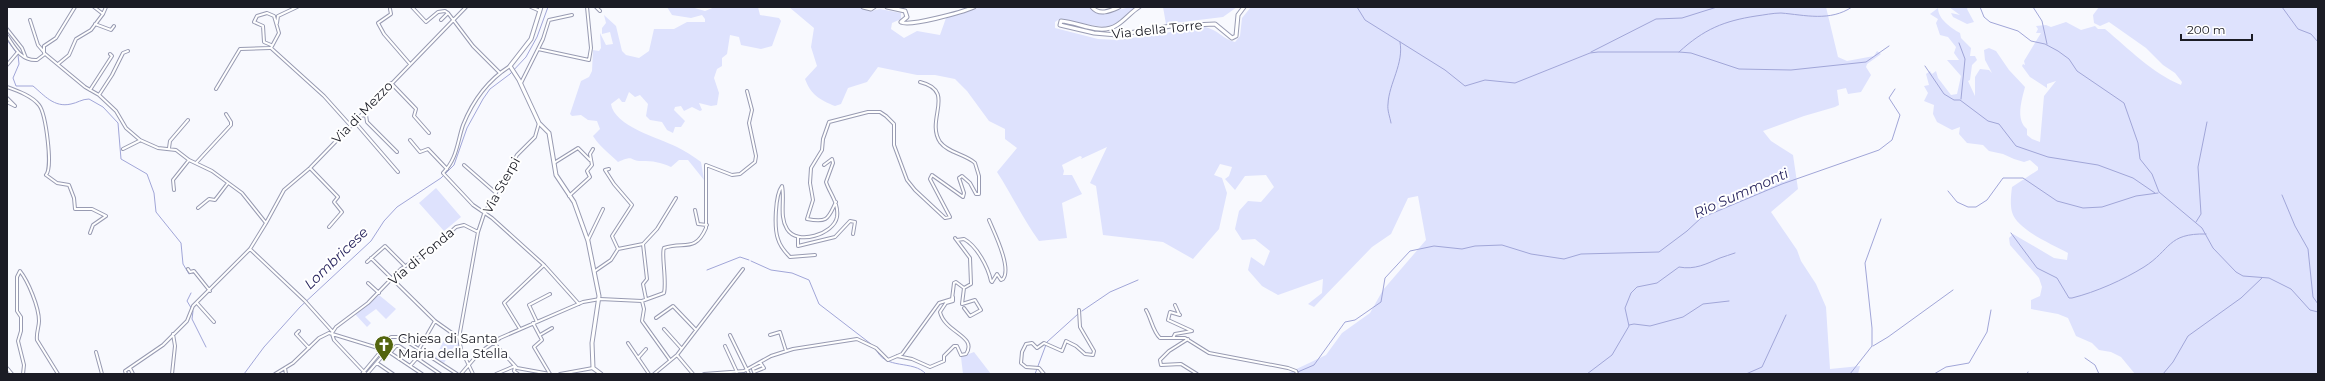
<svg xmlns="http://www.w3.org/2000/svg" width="2325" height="381" font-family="Montserrat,sans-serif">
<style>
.green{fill:#dee2fd}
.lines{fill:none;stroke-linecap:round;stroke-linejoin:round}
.stream{stroke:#a1a6d8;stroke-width:1}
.street-casing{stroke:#989bb2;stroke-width:4}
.secondary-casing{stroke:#989bb2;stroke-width:5}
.street{stroke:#fff;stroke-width:2}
.secondary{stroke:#fff;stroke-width:3}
.labels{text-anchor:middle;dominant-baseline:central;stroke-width:4;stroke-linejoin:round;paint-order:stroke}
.street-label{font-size:13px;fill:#1b1c25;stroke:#fff}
.poi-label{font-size:13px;fill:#1b1c25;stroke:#fff;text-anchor:start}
.water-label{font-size:14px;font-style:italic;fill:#221f59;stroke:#fff}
</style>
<rect width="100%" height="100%" fill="#f8f9fe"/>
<path class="green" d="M667,7H691L705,11L715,7H758L760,15L779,18L781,21L772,46L761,49L741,45L739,37L730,35L727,54L722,58V66L717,69L714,78L719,93L717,105L711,106L699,103L702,110L700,111L692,107L684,111L681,106L675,107L674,110L685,121L681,127H675L673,133L667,130L662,122L650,120L646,116L648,104L640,95L635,97L629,92L625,102H622L619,98L611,104C614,126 659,138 677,147C685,151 693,156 701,162L704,180L688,160H679L671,167C660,162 653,161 642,161C629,161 635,154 618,162C609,153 600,147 593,136L600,129L597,121L588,120L581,115L572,116L570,114L581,81L589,77L592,71L593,50L599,51L601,48L600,33L606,45L613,44L610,32L602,34V28L606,23L604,15L616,26L622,51L626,55L639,58L649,51L654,29H674L687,22H705V19L702,15L691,18L672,15Z
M789,7H858L871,11L880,9L901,13V19L892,23L891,29L904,38L917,31L940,35L946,18L981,7H1090L1098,14C1111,14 1122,7 1136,7L1114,25L1104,27L1058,20L1055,22V28L1098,39L1118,40L1205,27C1217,29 1224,40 1235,42L1240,36L1242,18L1251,7H1826L1838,57L1847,61L1874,56L1877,51L1881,54L1867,64L1866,67L1871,75L1861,92L1848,94L1846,88L1837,90L1839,105L1835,107L1804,116L1763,131L1771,141L1793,155L1798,189L1771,212L1797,250L1801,261L1816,284L1826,307L1830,369L1860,366L1858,374H1286L1326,355L1342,333L1370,313L1383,290L1426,240L1418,196L1408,198L1391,234L1372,247L1314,307L1308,304L1322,293L1323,279L1278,295L1262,286L1248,270L1251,257L1264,266L1270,251L1255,239L1242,240L1235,229L1239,211L1248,201L1261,202L1274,187L1266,175L1245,176L1235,190L1225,179L1229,176L1232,167L1220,164L1214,175L1222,178L1227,193L1219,229L1193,259L1163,242L1103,235L1096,186L1090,183L1107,147L1081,159L1082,157L1080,156L1062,165L1064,171L1063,175H1072L1082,194L1062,203L1067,238L1039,241C1023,219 1012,195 997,172L1017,148L1005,139V129L989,121L967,91L955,79L935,75H917L878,67L867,82L848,88L841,104L835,106C820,100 811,95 805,79L817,66L811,47L814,28Z
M1163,7H1237L1223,17L1166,24Z
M1949,7H1968L1967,9L1974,22L1967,24L1953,17L1951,13L1960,15Z
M2099,7H2318V374H2135L2121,357L2111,352L2099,350L2092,343L2076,336L2068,318L2058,314L2031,309V300L2040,296L2042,287L2039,278L2010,245L2009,238L2013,234L2054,258L2067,260L2068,253C2052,244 2017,230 2012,212C2010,204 2011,195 2012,187L2038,170V167L2030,160L2024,162L2014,159L2003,154L1989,151L1983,145L1967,143L1959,134L1960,127L1952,130L1937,122L1933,114L1934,105L1924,101L1928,93L1924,86L1929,85L1926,74L1930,71L1932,74L1936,71L1938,78L1951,95L1957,94L1961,76L1947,60H1959L1954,53L1956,47L1948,37L1940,35L1936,23L1938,19L1930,14L1938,8C1938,19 1951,28 1960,33L1961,38L1971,48L1970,56H1975L1977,60L1972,65L1970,80L1968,81L1975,96V77L1980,69L1989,70L1992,73L1985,60L1984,50L1989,48L1996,51L2009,70L2025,87C2022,99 2015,120 2027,129V135L2032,139L2040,142L2044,96L2056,81L2047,84V88L2030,77L2022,66L2023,64L2025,65L2024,61L2041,33H2036L2038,29L2036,26L2046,25L2051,27L2066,22L2081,30L2095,26L2098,29H2105C2129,49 2152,73 2181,85L2182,82L2175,73L2163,65L2146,48L2109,22L2100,26L2094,23L2093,15Z
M436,188L461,217L444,231L419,203Z
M379,295L396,309L386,319L376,309L365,317L371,323L367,327L355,314Z
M446,336L459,342V346H462L464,352L459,356L456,352L452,355L456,347L455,345L447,357L439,353L447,358L444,363L435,358Z
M974,352L991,374H963L961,357Z"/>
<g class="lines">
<path class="stream" d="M1357,7L1365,20L1445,70L1465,86L1485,80L1515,83L1590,53L1598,52H1679L1691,53L1739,69L1791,70L1866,62L1889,46
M1980,7L1984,17L1990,22L2018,31L2031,41L2045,44L2058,51L2069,59L2077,71L2124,103L2138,143L2140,159L2152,174L2159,192L2202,228L2213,248L2236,272L2243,276L2269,278L2291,289L2310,310L2318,312
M2033,7L2042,21L2047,44
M2282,7L2298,29L2311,34L2318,42
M7,40L18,55L19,64L13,78L16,86H33C44,95 54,108 71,104C77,103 82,99 89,99L103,107L118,123L121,159L147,174L154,193L156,212L181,243L183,264L189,274
M1959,43L1965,59L1961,99
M1591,52L1656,19L1682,18L1717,7
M1679,52C1704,29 1724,21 1756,16C1764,15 1773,13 1781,13C1805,15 1830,22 1852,7
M1925,66L1944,94L1954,100H1960L1988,121L1999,124L2016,146L2048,157L2098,165L2133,178L2155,193
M1391,123C1390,117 1387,110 1388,104C1389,83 1404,64 1400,42
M1948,191L1957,202L1968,207H1976L1987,200L2003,178H2023L2057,201L2083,208L2102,207L2136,196L2158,193
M2282,195L2295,226L2308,249L2313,297L2318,304
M2196,222L2201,214L2198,167L2207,122
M2011,233L2037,268L2057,278L2069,298H2072C2096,292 2123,280 2144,267C2171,250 2167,233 2206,234
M751,261L771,270L792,273L809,280L819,304L871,344
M707,270L740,257L749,260
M191,293L187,301L193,311L192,319L206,347
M1082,311L1110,292L1138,280
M1629,325L1634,324L1650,326L1683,317L1703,304L1729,301
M1873,346L1888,337L1953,290
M876,349C885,371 913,359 926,374
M2085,358L2095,365L2099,374
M244,374L264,347L300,307L371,241L384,221L397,207L441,178L454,165L467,128L483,99L490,89L510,74L526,57L537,37L548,7
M1035,374L1047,342L1078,314
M1293,374L1314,365L1345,322L1355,320L1381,302L1385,278L1410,251L1434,246L1462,249L1475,246L1502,245L1531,254L1564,259L1581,254L1659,252L1687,231L1701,218L1782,184L1879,150L1892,140L1900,115L1889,98L1895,89
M1587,374L1612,355L1629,326L1625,308L1631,293L1637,287L1657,283L1679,267C1695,270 1706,264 1720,258C1725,256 1730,255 1735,253
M1746,374L1762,367L1786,315
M1850,374L1872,346V328L1865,263L1881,219
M1934,374L1946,367L1969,363L1987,332L1991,310
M2027,374L2028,372
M2163,374L2173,362L2188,336L2241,298L2262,278"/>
<defs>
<path id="street" d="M75,7L56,38L44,46V53L85,87L99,95L116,111L126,128L140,140L158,148L176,150L189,160L212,171L242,193L266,223L250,249L193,306L187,321L163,345L125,371L126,374
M412,7L426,22L438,12L445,11L448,13L473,46L500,73
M531,7L540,11
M596,7L600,11
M390,9L391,14L378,23L384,34L410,64
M103,14L106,7
M30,20L38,45L44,52
M441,20L448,13
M277,23L278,16L297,7
M95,24L111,30L114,26
M7,29L22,48L26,58
M7,36C15,48 21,61 37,60L45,54
M271,45L264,42L263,26L254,22L257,16L267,13L274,16L279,33L271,48L324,96L350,125
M538,49L589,60L591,48L587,7
M58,64L69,55L76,39L91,30L103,14L94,7
M7,65L18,52
M510,66C488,80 473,100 463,125C457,143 457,159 443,173L473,205L492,218L544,265L579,304
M391,83L416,109L414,116L429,133
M521,83L543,39L549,20L572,15
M7,87C18,91 32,96 39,105C46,114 53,168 46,175L57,183L69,185L74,198L75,209H92L106,216L93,225L90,233
M216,89L240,49L270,48
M90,90L112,56L110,54
M99,95L112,75L123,53L128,51
M7,98L15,106L7,102
M360,116L366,115L367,122L397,152
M354,121L398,172
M410,140L420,152L428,149L447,169
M169,148L170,141L188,120
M123,149L139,141
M196,163L231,125V122L226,114
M554,163L578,148L590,160
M464,165L496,193
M310,168L338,197L334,202L342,212L329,227
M174,190L173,180L189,160
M569,196L590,177L587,171L592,165L590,154L593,149
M836,202C828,218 829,223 807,219L813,200L810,183L811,168L822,150L823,139L829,122L868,112H880L886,116L894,124V145L907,180L915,190L945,218L950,217L930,179L932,175L963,197L964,193L959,178L962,176L970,183L976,194H979V176L975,163C965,154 948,153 940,142C925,119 957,91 920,82
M198,208L209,199L215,200L228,183
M695,210L698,224L707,225
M266,223L284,190L310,168L466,7
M798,237V246L835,237L850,221L855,222L853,234
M588,240L603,209
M957,240L964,239C977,246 988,267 991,281L992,282L997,274L1001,280L1003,279C1012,268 994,232 989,220
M643,244L647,279L643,284L646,299
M250,249L305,301L332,331
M618,249L643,244L657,229L676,198
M815,255L790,257C785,252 780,246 778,239C774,228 775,195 782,186C785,200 779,216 787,229C797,246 834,234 837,217C839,203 830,194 826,182L833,163L832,159L824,165
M371,258L435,321L459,338
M367,262L385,246L405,266
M188,269L190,272L194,271L210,291
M595,271L611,260L618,249L612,236L632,205L614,184L605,170L609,169
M368,283L379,293
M964,288L962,304L975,300L981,310L970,316L964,308
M642,301L644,309L642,321L670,360
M197,303L214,322
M1175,305L1179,314
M1146,310C1151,318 1153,332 1160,338H1185L1209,353L1288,368L1296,371L1297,374
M656,318L673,306L696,330
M537,322L529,305L550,294
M533,323L542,340L534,347L550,374
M520,329L504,303L544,265
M664,329L681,348
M299,331L296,334L309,348
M332,333L336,327L368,303L401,269L433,248L456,227L464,225L478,232
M332,334L334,340L366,374
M540,335L552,328
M730,335L749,374
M770,335L780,332L786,351
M1173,338L1175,334L1192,331L1168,320L1170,312L1180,315
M1188,339L1169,351L1160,360L1161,365L1181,364L1197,374
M493,342L517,368L550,374
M628,343L649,374
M725,346L737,372
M419,349L435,321
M382,350H386L422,374
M96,352L102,374
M390,353L396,346H399L440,374
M677,355L693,374
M897,356L912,359L930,367L944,361V356L954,346H957L961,355L966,354C978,336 945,333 940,312L946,303L953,301V297
M638,358L646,349
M760,362L764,368L754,372L753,369L762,365
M377,363L393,374
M410,366L417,358
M515,367L514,371L518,374
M7,368L12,374
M130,368L133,374
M285,368L286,374
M23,374L24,365L18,341L21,331V317L17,311V277L20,271C28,281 39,307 39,321C39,327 36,333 37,340L58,374
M172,374L175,346L173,334
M275,374L293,363L319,338L329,333L378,348L391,337H400L457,374
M362,374L382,350
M367,374L386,352L383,350
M461,374L479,353L500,338L583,302L600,299L642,301L664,293C667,281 661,253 664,248C684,241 695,253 706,228V165L732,175L740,174L755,162L756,156L749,123L752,110L747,91
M473,374L461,349L459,338L478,232L484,214L517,155L535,137L539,123
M496,374L515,366
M560,374L593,368
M654,374L677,355L743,269
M704,374L744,371L771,356L793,349L857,339L876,348L888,360L902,354L939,303L952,299L954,283L956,282L964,288L971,284L970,258L955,238
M1044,374L1039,368L1026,367L1021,363L1022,352L1026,344L1032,343L1037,348L1044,343L1062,351L1066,341L1076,346L1085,354L1093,355L1094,351L1080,327L1079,310"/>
<path id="secondary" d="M541,7L531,39L510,66L519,80L539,123L549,133L556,175L574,202L588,241L599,296L592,343L593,368L601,374
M863,7L871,9L874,7
M887,7L905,11L907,17L901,22
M1092,7C1099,16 1110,11 1119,7
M1139,7C1131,12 1125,20 1117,25C1100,36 1079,22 1061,21L1060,25L1094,33L1117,35L1171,26L1215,24L1232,38L1236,36L1238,15L1244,7
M901,22C909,27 963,12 974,7"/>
</defs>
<use href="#street" class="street-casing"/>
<use href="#secondary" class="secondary-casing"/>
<use href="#street" class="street"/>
<use href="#secondary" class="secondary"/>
</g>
<defs>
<symbol id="church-pin" viewBox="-11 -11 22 30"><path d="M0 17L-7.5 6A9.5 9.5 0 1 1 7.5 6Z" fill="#53650e" stroke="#fff"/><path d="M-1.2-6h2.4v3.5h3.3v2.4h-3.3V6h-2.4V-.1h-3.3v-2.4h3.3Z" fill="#fff"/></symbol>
</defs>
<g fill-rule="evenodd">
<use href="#church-pin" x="373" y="334" width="22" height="30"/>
</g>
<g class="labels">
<g class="street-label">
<text transform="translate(1157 29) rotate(-6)">Via della Torre</text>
<text transform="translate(362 112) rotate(-46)">Via di Mezzo</text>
<text transform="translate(501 185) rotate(-61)">Via Sterpi</text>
<text transform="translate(421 256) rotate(-40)">Via di Fonda</text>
</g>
<g class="poi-label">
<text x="398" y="338">Chiesa di Santa<tspan x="398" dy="15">Maria della Stella</tspan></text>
</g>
<g class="water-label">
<text transform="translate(1741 193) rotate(-24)">Rio Summonti</text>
<text transform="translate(336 258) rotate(-44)">Lombricese</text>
</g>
</g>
<rect width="2325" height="381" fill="none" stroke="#1b1c25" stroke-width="16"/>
<path d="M2181 34v6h71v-6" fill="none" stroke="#1b1c25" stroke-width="2"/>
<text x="2187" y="34" font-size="12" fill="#1b1c25" stroke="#ffffff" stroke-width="3" paint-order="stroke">200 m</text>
</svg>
